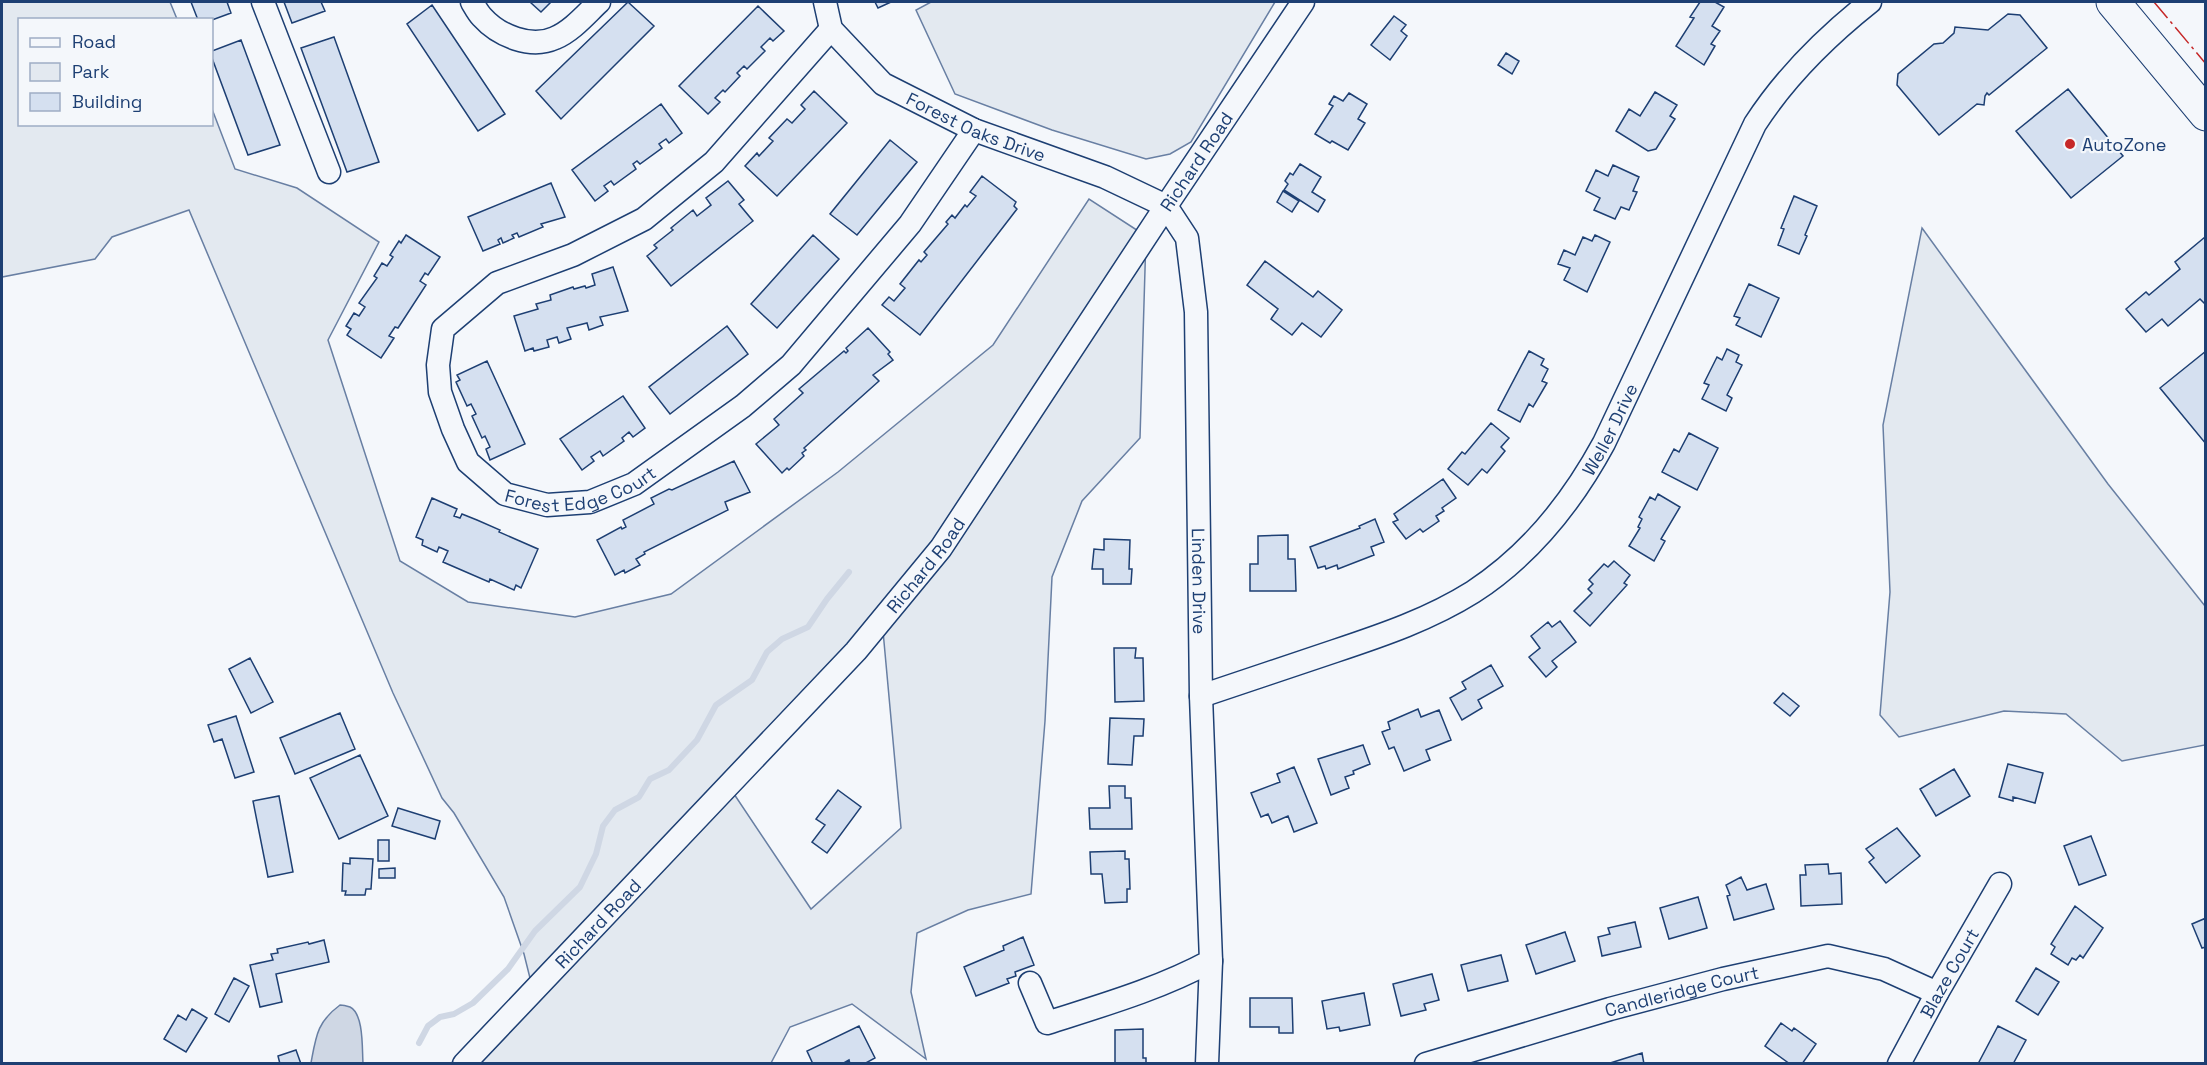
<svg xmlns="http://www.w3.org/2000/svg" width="2207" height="1065" font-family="'Space Grotesk',sans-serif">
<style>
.green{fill:#e3e9f0;stroke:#687fa3;stroke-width:1.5;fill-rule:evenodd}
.water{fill:#cfd7e4;stroke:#687fa3;stroke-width:1.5}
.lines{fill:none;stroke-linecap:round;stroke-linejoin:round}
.stream{stroke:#cfd7e4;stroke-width:6}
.building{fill:#d5e0f0;stroke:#1d3f73;stroke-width:1.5}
.minor-casing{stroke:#1d3f73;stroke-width:25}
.highway-casing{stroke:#1d3f73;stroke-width:35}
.minor{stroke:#f4f7fb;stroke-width:22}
.highway{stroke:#f4f7fb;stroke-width:33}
.power{stroke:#c62828;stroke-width:1.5;stroke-dasharray:21 4.5 3 4.5;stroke-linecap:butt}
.poi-dot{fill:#c62828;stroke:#f4f7fb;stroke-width:2}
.labels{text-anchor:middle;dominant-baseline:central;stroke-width:4.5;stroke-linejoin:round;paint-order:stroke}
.street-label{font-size:18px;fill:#1d3f73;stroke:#f4f7fb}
.poi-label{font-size:18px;fill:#1d3f73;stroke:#f4f7fb;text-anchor:start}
</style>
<rect width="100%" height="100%" fill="#f4f7fb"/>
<path class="green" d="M2,2H170L177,19L20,20V124H212V109L235,169L297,188L379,242L328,340L400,561L468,602L575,617L671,594L838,472L993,345L1089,199L1146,236L1140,438L1082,501L1052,577L1045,721L1031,894L968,910L917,933L911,992L926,1059L852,1004L790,1027L771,1063H464L533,990L524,954L504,897L454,813L442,798L393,693L189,210L112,237L95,259L2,277ZM882,620L901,828L811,909L728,785Z
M931,2H1275L1191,142L1170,154L1146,159L1052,130L955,94L916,10Z
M1922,228L2108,484L2205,606V745L2122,761L2066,714L2004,711L1899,737L1880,715L1890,592L1883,425Z"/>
<path class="water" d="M340,1005C343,1005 347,1006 350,1007C364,1014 362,1049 363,1063H311C316,1036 317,1022 340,1005Z"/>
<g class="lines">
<path class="stream" d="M419,1043L428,1026L440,1017L454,1014L473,1003L508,969L535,931L580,887L596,854L603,826L615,810L639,797L650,779L669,770L697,740L716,705L752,680L767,652L782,639L808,627L827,599L849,572"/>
</g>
<path class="building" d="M191,2H227L231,13L212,20H198Z
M284,2H321L325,11L292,23Z
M530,2H551L541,12Z
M628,2L654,26L561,119L536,91Z
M875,2H891L878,8Z
M1700,2H1715L1724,7L1712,26L1720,31L1711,44L1715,46L1704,65L1676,46L1694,18L1690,17Z
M432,5L505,114L478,131L407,24Z
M758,6L784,31L773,41L770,38L761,47L765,51L747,69L744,66L737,73L740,76L725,92L723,90L715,98L720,102L708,114L679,86Z
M2008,14L2020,15L2047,48L1989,95L1987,93L1985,96L1984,105L1977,104L1939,135L1897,85L1898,74L1934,44L1943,43L1954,33L1955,27L1988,30Z
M1394,16L1406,25L1401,31L1407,36L1390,60L1371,45Z
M334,37L379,162L347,172L301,48Z
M241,40L280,145L248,155L212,58V51Z
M1506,53L1519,61L1512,74L1498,65Z
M2068,89L2123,156L2071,198L2016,131Z
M814,91L847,123L777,196L745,166L757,153L759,156L773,141L769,138L787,119L792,123L805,109L801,105Z
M1655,92L1677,105L1670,116L1675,119L1656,149L1648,151L1616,131L1629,109L1640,116Z
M1349,93L1367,104L1358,119L1365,123L1348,150L1332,141L1330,143L1315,134L1333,106L1329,104L1334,96L1343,101Z
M661,104L682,133L669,143L666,139L659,144L662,148L640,164L637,161L633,164L636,169L614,185L611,181L604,186L608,191L595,201L572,170Z
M890,140L917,162L857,235L830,214Z
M1300,164L1321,177L1312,192L1325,200L1318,212L1284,190L1288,184L1285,181L1290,173L1293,175Z
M1613,165L1639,177L1633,191L1637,192L1629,210L1621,207L1615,219L1594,210L1600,198L1586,191L1596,170L1608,176Z
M982,176L1016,202L1014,206L1017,209L920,335L882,305L889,297L894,301L905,288L900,284L919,260L921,262L927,255L924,252L948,224L946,222L952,215L955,218L965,205L967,207L976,196L970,192Z
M728,181L744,200L739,204L753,221L671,286L647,256L657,248L654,245L673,230L671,228L693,210L697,216L711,205L706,198Z
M551,183L565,217L541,224L543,227L519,237L517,233L512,235L514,238L503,243L501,238L498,240L500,244L483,251L468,217Z
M1283,191L1299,201L1292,212L1277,202Z
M1794,196L1817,206L1805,235L1807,236L1799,254L1778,245L1784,229L1781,228Z
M406,235L440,257L428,275L425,273L420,281L426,285L398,328L395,327L389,336L394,338L381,358L347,335L351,329L346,326L354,313L359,316L365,307L359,303L377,278L374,276L382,263L387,266L393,257L390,255L399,241L401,243Z
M813,235L839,259L777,328L751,304Z
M1595,235L1610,242L1587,292L1564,280L1570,268L1558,264L1564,250L1575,255L1583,237L1592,241Z
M2205,237L2206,305L2200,299L2168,326L2162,319L2146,332L2126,309L2146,292L2149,295L2180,269L2175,262Z
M1265,261L1313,297L1318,291L1342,310L1321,337L1302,323L1292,335L1271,319L1278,309L1247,285Z
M613,267L628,311L600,317L603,325L589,330L587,323L567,328L571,339L559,343L557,337L547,340L549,347L534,351L533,348L525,351L514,316L538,309L536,304L551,300L550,295L573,287L574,289L585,286L586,288L595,285L592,274Z
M1749,284L1779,298L1761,337L1736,325L1740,318L1734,316Z
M727,326L748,354L670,414L649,387Z
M868,328L890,352L888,354L893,360L873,375L879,381L804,448L806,450L802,453L804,456L789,470L787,468L782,473L756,444L779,425L774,419L803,393L799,389L844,351L846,353L848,351L846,348Z
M1727,349L1739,355L1736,362L1742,365L1727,395L1732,398L1726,411L1702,399L1709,385L1704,383L1717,357L1722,360Z
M1529,351L1544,359L1541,365L1548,369L1542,381L1547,383L1533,407L1529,404L1520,422L1498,410Z
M2206,351V444L2160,388Z
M487,361L525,444L490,460L486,449L490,447L485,436L482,438L472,416L476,414L471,404L467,406L456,382L460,380L457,375Z
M623,396L645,428L633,437L629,432L622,438L624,441L603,456L600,451L591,457L594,461L582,470L560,439Z
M1491,423L1509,438L1501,447L1505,451L1487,473L1482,469L1468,485L1448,469L1462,452L1465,454Z
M1689,433L1718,448L1697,490L1662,472L1674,449L1679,452Z
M734,461L750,492L725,502L728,510L644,552L645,554L636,559L640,565L625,573L624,570L615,575L597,540L621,527L622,529L626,527L623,520L654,504L651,498L669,489L672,490Z
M1443,479L1456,498L1442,508L1444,511L1436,516L1439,521L1423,532L1420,529L1406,539L1393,522L1398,520L1394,514Z
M1658,494L1680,507L1661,539L1665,541L1654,561L1629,546L1640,528L1638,527L1642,519L1639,517L1650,497L1655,500Z
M432,498L457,509L454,516L460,518L462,514L477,520L500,530L499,532L538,549L521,588L516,585L514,590L490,579L489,582L443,562L448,551L439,547L437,552L422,545L423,540L416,537Z
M1375,519L1384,542L1371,547L1374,555L1338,569L1337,565L1326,569L1325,566L1318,568L1310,547L1360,528L1359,526Z
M1288,535V559H1295L1296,591H1250V564H1258V536Z
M1104,539L1130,540L1129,569H1132L1131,584H1103V569H1092L1094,549L1104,550Z
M1614,561L1630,575L1624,583L1627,585L1590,626L1574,611L1592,593L1588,589L1593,584L1589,580L1604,564L1608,567Z
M1560,621L1576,642L1552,661L1557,667L1546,677L1529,657L1540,648L1531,636L1548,622L1552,627Z
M1114,648H1136L1135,658H1143L1144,701L1115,702Z
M250,658L273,702L251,713L229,669Z
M1491,665L1503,686L1478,700L1482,708L1462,720L1450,698L1466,689L1462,682Z
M1783,693L1799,706L1790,716L1774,703Z
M1418,709L1421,717L1439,710L1451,740L1426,750L1430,760L1404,771L1394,747L1389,749L1382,732L1390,729L1388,722Z
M340,713L355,749L295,774L280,738Z
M236,716L254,772L235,778L222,739L214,742L208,725Z
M1110,718L1144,719L1143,736H1134L1132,765L1108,764Z
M1363,745L1370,764L1353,771L1354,774L1345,777L1349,788L1331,795L1318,759Z
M360,755L388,816L339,839L310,778Z
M2008,764L2043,773L2035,803L2013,797V801L1999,797Z
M1294,767L1317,823L1294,832L1288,816L1272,823L1268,814L1261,817L1251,793L1280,782L1277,774Z
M1954,769L1970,796L1936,816L1920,789Z
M1109,786H1125V798H1131L1132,829H1090L1089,808H1110Z
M838,790L861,807L827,853L812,842L825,825L816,819Z
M279,796L293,872L268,877L253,801Z
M398,808L440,821L435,839L392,826Z
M1897,828L1920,856L1886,883L1869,862L1874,858L1866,849Z
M2091,836L2106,875L2079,885L2064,846Z
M378,840H389V861H378Z
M1125,851V859H1129L1130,889H1127V902L1105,903L1102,874H1091L1090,852Z
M350,858L373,859L371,889H366L365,895H345L346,891H342L343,863L350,864Z
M1828,864L1829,874L1841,873L1842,904L1801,906L1800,875H1806L1805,865Z
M395,868V878H379V869Z
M1741,877L1747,890L1766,884L1774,909L1734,920L1727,896L1730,895L1726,885Z
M1698,897L1707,928L1669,939L1660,908Z
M2075,906L2103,928L2083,958L2080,955L2076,960L2072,958L2068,965L2051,954L2055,947L2051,944Z
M2206,918V947L2202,948L2192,924Z
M1635,922L1641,947L1602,956L1598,937L1610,934L1608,928Z
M1565,932L1575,961L1536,974L1526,945Z
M1023,937L1034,965L1015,972L1016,976L1007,979L1009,983L976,996L964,967L1004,950L1003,946Z
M324,940L329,962L276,974L282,1002L260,1007L250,965L273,960L271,954L278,953L277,949L308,942L309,944Z
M1501,955L1508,981L1468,991L1461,965Z
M2036,968L2059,982L2038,1015L2016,1001Z
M1432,974L1439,1000L1424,1004L1426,1010L1401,1016L1393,984Z
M234,978L249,986L229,1022L215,1014Z
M1364,993L1370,1025L1340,1031L1339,1027L1327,1029L1322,1001Z
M1250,998H1292L1293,1033H1279V1027H1250Z
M192,1009L207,1018L186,1052L164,1039L178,1015L186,1020Z
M1781,1023L1792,1031L1794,1028L1816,1044L1802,1064H1790L1765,1046Z
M859,1026L875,1058L864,1064H850L849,1060L842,1064H813L807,1051Z
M1998,1026L2026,1040L2013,1064H1982L1979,1062Z
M1143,1029V1058H1146V1064H1115V1030Z
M296,1050L301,1064H280L278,1056Z
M1642,1053L1644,1064H1607Z"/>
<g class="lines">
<defs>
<g id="minor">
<path d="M263,2L329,172"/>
<path d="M472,2C475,7 478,13 482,17C499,36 531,49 555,38C572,31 586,14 599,2"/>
<path id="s1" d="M825,2L831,29L883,84L974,130L1105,177L1166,206L1187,238L1196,312L1201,696L1211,961C1159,989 1103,1005 1047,1023L1030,983"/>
<path id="s2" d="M831,29L714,162L644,219L573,255L497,283L443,329L438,365L440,392L453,429L468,462L505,494L547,505L590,502L634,484L743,406L791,365L910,224L974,130"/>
<path id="s3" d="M1201,696C1246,681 1290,666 1335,651C1383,635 1430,619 1473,592C1530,555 1572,502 1604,443L1755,124C1786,76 1826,37 1870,2"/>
<path id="s4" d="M464,1064L856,651L941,548L1166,206L1303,2"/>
<path d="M1207,1064L1211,961"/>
<path id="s5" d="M1426,1064L1610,1009L1723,979L1828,956L1884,969L1937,993"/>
<path id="s6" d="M1899,1064L1937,993L2000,884"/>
</g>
<path id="highway" d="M2113,2L2206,114"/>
</defs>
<use href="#minor" class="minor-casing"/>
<use href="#highway" class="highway-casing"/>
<use href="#minor" class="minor"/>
<use href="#highway" class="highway"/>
<path class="power" d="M2154,2L2206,64"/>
</g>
<circle class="poi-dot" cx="2070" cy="144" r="6"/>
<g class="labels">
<g class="street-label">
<text stroke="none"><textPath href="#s1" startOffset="206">Forest Oaks Drive</textPath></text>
<text stroke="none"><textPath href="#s4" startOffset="1166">Richard Road</textPath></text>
<text stroke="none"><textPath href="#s3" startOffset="507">Weller Drive</textPath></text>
<text stroke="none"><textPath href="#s2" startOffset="766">Forest Edge Court</textPath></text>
<text stroke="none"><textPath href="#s4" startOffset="680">Richard Road</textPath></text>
<text stroke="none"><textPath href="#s1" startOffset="794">Linden Drive</textPath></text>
<text stroke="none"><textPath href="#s4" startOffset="194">Richard Road</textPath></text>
<text stroke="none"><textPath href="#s6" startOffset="104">Blaze Court</textPath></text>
<text stroke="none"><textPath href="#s5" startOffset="266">Candleridge Court</textPath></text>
</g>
<g class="poi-label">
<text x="2082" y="144">AutoZone</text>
</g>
</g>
<rect width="2207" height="1065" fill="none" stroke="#1d3f73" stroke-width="6"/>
<rect x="18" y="18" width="195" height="108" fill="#f4f7fb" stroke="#9eadc5" stroke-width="1.5"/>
<rect x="30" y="38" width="30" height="9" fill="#f4f7fb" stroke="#9eadc5" stroke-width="1.5"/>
<text x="72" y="48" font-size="18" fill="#1d3f73">Road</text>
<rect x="30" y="63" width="30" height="18" fill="#e3e9f0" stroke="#9eadc5" stroke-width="1.5"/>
<text x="72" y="78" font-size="18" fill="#1d3f73">Park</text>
<rect x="30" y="93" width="30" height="18" fill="#d5e0f0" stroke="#9eadc5" stroke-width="1.5"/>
<text x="72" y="108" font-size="18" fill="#1d3f73">Building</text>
</svg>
